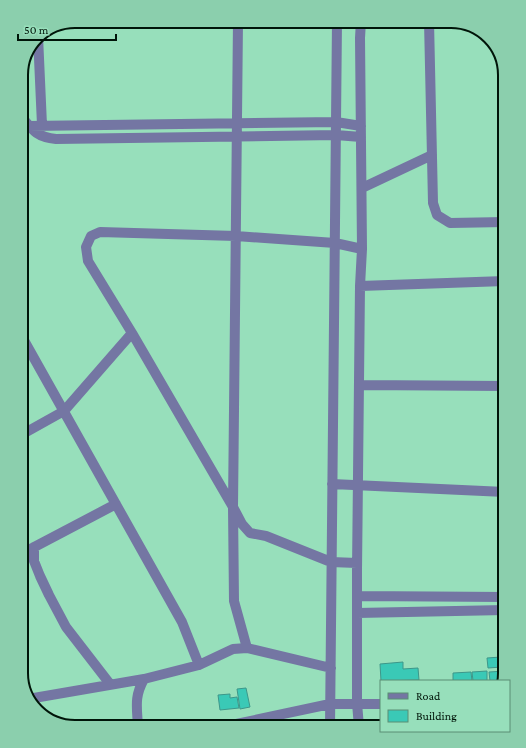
<svg xmlns="http://www.w3.org/2000/svg" width="526" height="748" font-family="'Crimson Pro',serif">
<style>
.building{fill:#3ac9b6;stroke:#3d978a}
.lines{fill:none;stroke-linecap:round;stroke-linejoin:round}
.minor{stroke:#7476a3;stroke-width:10}
.rim{fill:none;stroke:#001509;stroke-width:2}
</style>
<rect width="100%" height="100%" fill="#97dfbb"/>
<path class="building" d="M501,657L502,667L488,668L487,658Z
M403,662V669L418,668L419,680L381,681L380,664Z
M487,671V681H473L472,672Z
M505,671L503,681H490L489,672Z
M471,672L472,681H453V673Z
M246,688L250,707L240,709L237,689Z
M230,694V698L237,697L239,708L220,710L218,695Z"/>
<g class="lines">
<path class="minor" d="M238,21L233,507L234,601L247,648
M429,21L433,203L437,215L450,223L505,222
M38,36L42,125
M21,116C33,131 37,137 56,139L336,135L361,137
M29,126L336,122L361,126
M362,188L432,155
M360,286L505,281
M21,335L182,622L199,665
M360,385L505,386
M21,435L64,411L132,333
M332,484L505,492
M34,547V561L40,576L49,595L66,627L110,684
M21,554L116,504
M357,563L331,562L266,536L250,533L242,524L233,507L132,333L88,261L86,247L91,236L100,232L236,236L335,243L362,249
M357,596L505,597
M357,613L505,610
M28,699L144,679L199,665L233,649L247,648L331,668
M138,727C137,707 134,697 144,679
M222,727L330,704H381
M330,727L337,21
M335,727L359,724H381
M359,727L357,703V571L360,286L362,249L360,38L361,21"/>
</g>
<path d="M0 0H526V748H0ZM75 28H451A47 47 0 0 1 498 75V673A47 47 0 0 1 451 720H75A47 47 0 0 1 28 673V75A47 47 0 0 1 75 28Z" fill="#8bcfad" fill-rule="evenodd"/>
<path class="rim" d="M75 28H451A47 47 0 0 1 498 75V673A47 47 0 0 1 451 720H75A47 47 0 0 1 28 673V75A47 47 0 0 1 75 28Z"/>
<rect x="380" y="680" width="130" height="52" fill="#97dfbb" stroke="#5b8e74"/>
<rect x="388" y="693" width="20" height="6" fill="#7476a3" stroke="#5b8e74"/>
<text x="416" y="700" font-size="12" fill="#001509">Road</text>
<rect x="388" y="710" width="20" height="12" fill="#3ac9b6" stroke="#5b8e74"/>
<text x="416" y="720" font-size="12" fill="#001509">Building</text>
<path d="M18 34v6h98v-6" fill="none" stroke="#001509" stroke-width="2"/>
<text x="24" y="34" font-size="12" fill="#001509" stroke="#97dfbb" stroke-width="3" paint-order="stroke">50 m</text>
</svg>
